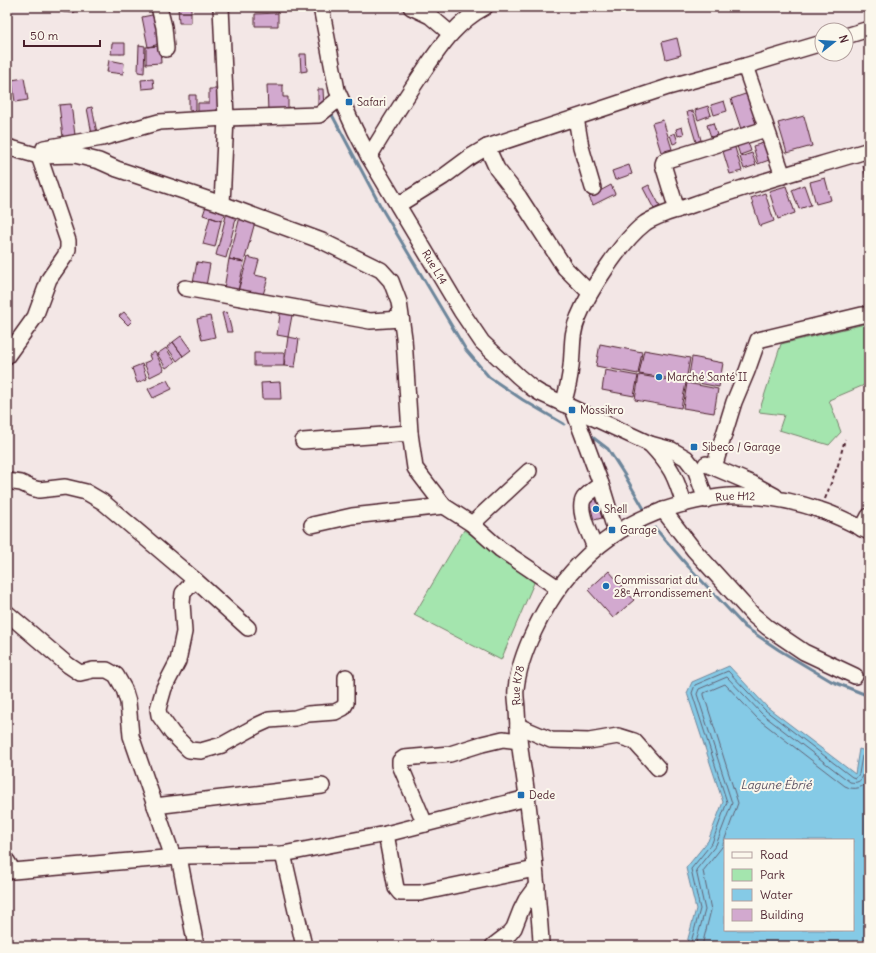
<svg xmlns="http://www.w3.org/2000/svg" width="876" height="953" font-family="Delius,sans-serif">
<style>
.green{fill:#a4e5ae;stroke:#77826c}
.water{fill:#85cae6;stroke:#6d869b;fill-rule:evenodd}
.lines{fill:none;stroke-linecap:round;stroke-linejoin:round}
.shore{stroke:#626376;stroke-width:1}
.stream{stroke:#6d869b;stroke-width:3}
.building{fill:#d2a9cf;stroke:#4a1f2b}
.minor-casing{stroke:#4a1f2b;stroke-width:18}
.path{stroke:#4a1f2b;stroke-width:2;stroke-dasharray:4 3;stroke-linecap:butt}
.minor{stroke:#fbf7ec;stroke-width:15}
.poi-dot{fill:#1f6fb2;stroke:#fbf7ec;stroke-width:1.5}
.labels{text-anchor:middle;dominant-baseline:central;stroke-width:4;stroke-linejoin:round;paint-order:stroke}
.poi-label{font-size:11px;fill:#4a1f2b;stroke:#fbf7ec;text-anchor:start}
.street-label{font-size:11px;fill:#4a1f2b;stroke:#fbf7ec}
.water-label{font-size:12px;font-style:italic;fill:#5c5263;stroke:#fbf7ec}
</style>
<rect width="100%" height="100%" fill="#f3e7e6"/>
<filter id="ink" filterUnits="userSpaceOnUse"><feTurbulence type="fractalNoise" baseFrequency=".025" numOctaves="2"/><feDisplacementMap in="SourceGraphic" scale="8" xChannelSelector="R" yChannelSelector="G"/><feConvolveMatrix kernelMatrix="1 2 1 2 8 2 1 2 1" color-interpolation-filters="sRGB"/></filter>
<g filter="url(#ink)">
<path class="green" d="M869,323V383L829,400L841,432L829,445L779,430L784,415L759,412L781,344Z
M464,530L536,578L501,660L414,615Z"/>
<path class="water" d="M729,666L767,707L855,774L859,749L869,752V946H686L696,909L686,868L708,841L723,802L687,693L692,682ZM725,840H853V930H725Z"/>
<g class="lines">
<path class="shore" d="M690,946L700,909L691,869L712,843L727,802L692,693L695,685L728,671L765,710L852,777L856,778L859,774L862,756H869
M695,946L705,910L696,870L716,845L732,803L697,694L699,689L727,677L762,714L850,782C864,785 864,772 866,762L869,761
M702,946L711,910L703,871L722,847L738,803L704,695V693L725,684L758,719L845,786C855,791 864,788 869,779"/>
<path class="stream" d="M331,113L382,209L466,350L489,377L523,400L564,424
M591,436L608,449L624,474L644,509
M655,528L686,564L745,627L779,650L831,681L869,696"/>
</g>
<path class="building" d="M64,7H75L74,13L63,12Z
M178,7H191V23H179Z
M255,7H295L296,11L256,12Z
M278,13V26H255V14Z
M157,14L163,43L148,47L142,17Z
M677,38L681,55L666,59L662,42Z
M112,43H125V54H111Z
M139,45L145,46L144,73L138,72Z
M160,46L161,63L146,64V47Z
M300,54H306L307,71L301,72Z
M109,60L124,63L123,74L107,72Z
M24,78L28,100L15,102L12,80Z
M153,79L154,88L142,89L141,80Z
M267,85H283V97H288V112H268Z
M209,89H223V115H198V103H209Z
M318,89H323L324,108H318Z
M751,92L761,122L741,129L731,99Z
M189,95H196V111L189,110Z
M724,101L727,111L714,115L711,105Z
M71,104L75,135L63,137L59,105Z
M708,106L711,115L698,120L695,110Z
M92,107L97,133L92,134L87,108Z
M693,111L701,140L696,142L687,112Z
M804,116L812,146L787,153L778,123Z
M663,120L672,149L661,152L652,123Z
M713,123L717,135L711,137L707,125Z
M682,127L684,134L678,136L676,129Z
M675,133L678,142L673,144L670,135Z
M747,139L751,151L740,155L736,143Z
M733,141L742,171L730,174L721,145Z
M767,142L772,159L758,164L753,146Z
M752,153L756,165L744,169L740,157Z
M869,164V187L863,166Z
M629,165L632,174L615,180L612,171Z
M825,178L831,200L816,204L810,182Z
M611,185L615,194L593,205L589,197Z
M649,185L660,206L654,209L643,188Z
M804,185L811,205L799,209L792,190Z
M786,186L795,213L778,219L769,191Z
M765,193L774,221L760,226L751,198Z
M206,206L227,212L221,221L203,215Z
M227,212L237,215L226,258L216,255Z
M210,217L221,221L215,247L203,244Z
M240,217L255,222L244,262L229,259Z
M248,257L259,260L255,275L268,278L262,298L238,291Z
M229,259L244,262L238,291L224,289Z
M197,262L210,264L206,286L193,283Z
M281,308L293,310L288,337L277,335Z
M124,312L132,321L128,325L119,316Z
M227,312L232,332H227L222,313Z
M210,316L215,337L202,340L197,319Z
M181,336L191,350L183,356L173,342Z
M288,337L299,339L295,367L284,366Z
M173,342L183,356L177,361L167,347Z
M600,344L642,352L638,374L596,366Z
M166,348L175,362L166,368L157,354Z
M644,350L690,358L686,381L639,374Z
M155,352L164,370L150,377L144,363L151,360L149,355Z
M254,353H284V366H254Z
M692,357L723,363L719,387L688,381Z
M142,364L147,379L137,383L132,368Z
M605,370L638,376L634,396L602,390Z
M639,375L686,383L681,408L635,400Z
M167,380L172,389L153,398L148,389Z
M280,382L281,399H262L261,383Z
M687,383L718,389L714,413L683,408Z
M596,499L602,518L594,520L589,501Z
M609,571L634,600L613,618L588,590Z"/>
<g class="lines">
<defs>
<g id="minor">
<path d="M159,7L164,27L166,49"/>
<path d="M221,7L226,118L222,204"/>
<path id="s1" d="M321,7L337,90L355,130L369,157L461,311L482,342L518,376L532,388L540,393L650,444L672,450L686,458L696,471L706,500"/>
<path d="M411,7L430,16L451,34"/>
<path d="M846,36L869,29"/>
<path d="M745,66L783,176"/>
<path d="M576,118L581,147L593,188"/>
<path d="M7,147L39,156L75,155L99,161L117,169L222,204L322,241L381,270L391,281L399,302L404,338L410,433"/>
<path d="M487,147L497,169L519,197L565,268L590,293"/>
<path d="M44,148L102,138L159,122L226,118L319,115L340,98"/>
<path d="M369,157C387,127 405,98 425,69C442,44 458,21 485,7"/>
<path d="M398,205L443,177L470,157L487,147L668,87L745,66L822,43"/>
<path d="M677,210L664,168L663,164L664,161L766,129"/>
<path d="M185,288L370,321L401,319"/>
<path d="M7,356L35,317L49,279L65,256L68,249V241L39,156"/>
<path d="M563,404C567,391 570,379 571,366C573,349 571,333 578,318C589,291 621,242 644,224C656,215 678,210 692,205C750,184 810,168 869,150"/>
<path d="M573,409L601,484L616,533"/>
<path d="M303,441L410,433L415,468L444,506L472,524L500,549L558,588"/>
<path d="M650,444C671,466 675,475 684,504"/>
<path d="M706,464L753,484L775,496"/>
<path d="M714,467L734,402L747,371L758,340L862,315H869"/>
<path d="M7,481L21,483L32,488L39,490L65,487L86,492L103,502L195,580L248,628"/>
<path d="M663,510L694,550L753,615L767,627L804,652L855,676"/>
<path d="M472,524L529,471"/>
<path d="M312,525L352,516L444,506"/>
<path d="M862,529L869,516"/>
<path d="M595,548C591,536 576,510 584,498C588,493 596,488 601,484"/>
<path d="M195,580L183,593L182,603L184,632L178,661L164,688L158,709L159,715L172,733L189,750L201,751L222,745L258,725L269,720L295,718L308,714L335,712L343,708L346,703V677"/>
<path d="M7,613L68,665L80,673L93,670H107L116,675L124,689L128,702L131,736L173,857"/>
<path d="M518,726L551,740L589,741L618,736L634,741L658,768"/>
<path d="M155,806L322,786"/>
<path d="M425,824L400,765V761L404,758L450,754L482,744L503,739L519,741"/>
<path d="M386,834L396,888L400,893H420L535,869"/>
<path d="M283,854L304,946"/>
<path d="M179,857L196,946"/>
<path d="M7,861L13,871L188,856L283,854L386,834L527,798"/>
<path d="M493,946L510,933L514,928L521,910L526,900L537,885"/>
<path id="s2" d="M541,946C541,932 539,917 538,903C535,860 530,817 524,774C520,753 518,732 517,710C517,703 515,696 516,689C518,669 526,648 534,631C567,561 620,517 696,501C711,498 727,495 742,496C768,496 796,502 820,510C837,515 853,524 869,532"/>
</g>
</defs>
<use href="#minor" class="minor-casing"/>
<path class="path" d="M825,499L838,465L845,439"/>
<use href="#minor" class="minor"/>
</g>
</g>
<g class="poi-dot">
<rect x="345" y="98" width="8" height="8" rx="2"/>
<circle cx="659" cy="377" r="4"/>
<rect x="568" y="406" width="8" height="8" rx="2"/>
<rect x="690" y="443" width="8" height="8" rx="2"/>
<circle cx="596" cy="509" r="4"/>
<rect x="608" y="526" width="8" height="8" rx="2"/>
<circle cx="606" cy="586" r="4"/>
<rect x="517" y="791" width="8" height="8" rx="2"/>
</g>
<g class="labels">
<g class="poi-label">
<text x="357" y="102">Safari</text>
<text x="667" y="377">Marché Santé II</text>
<text x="580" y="410">Mossikro</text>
<text x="702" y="447">Sibeco / Garage</text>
<text x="604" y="509">Shell</text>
<text x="620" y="530">Garage</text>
<text x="614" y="580">Commissariat du<tspan x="614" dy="13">28ᵉ Arrondissement</tspan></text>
<text x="529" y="795">Dede</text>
</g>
<g class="street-label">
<text stroke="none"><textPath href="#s1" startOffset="287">Rue L14</textPath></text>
<text stroke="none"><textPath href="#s2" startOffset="575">Rue H12</textPath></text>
<text stroke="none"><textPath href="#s2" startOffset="262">Rue K78</textPath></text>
</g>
<g class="water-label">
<text x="776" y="784">Lagune Ébrié</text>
</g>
</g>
<rect width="876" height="953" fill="none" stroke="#fbf7ec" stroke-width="24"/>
<rect x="12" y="12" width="852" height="929" fill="none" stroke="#4a1f2b" stroke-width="1.5" filter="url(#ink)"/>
<rect x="724" y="839" width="130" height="92" fill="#fbf7ec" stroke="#b4a19f"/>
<rect x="732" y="852" width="20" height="6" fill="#fbf7ec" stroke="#b4a19f"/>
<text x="760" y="859" font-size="12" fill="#4a1f2b">Road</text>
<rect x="732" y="869" width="20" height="12" fill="#a4e5ae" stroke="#b4a19f"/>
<text x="760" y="879" font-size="12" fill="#4a1f2b">Park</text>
<rect x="732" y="889" width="20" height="12" fill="#85cae6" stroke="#b4a19f"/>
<text x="760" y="899" font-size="12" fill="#4a1f2b">Water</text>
<rect x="732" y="909" width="20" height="12" fill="#d2a9cf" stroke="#b4a19f"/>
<text x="760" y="919" font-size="12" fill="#4a1f2b">Building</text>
<g transform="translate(834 42) rotate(73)"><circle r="19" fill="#fbf7ec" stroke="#b4a19f"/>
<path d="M0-3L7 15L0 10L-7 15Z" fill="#1f6fb2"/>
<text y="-6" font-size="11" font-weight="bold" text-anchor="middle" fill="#4a1f2b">N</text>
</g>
<path d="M24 40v6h76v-6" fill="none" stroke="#4a1f2b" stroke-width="2"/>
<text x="30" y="40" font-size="12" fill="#4a1f2b" stroke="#fbf7ec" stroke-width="3" paint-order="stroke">50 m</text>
</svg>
